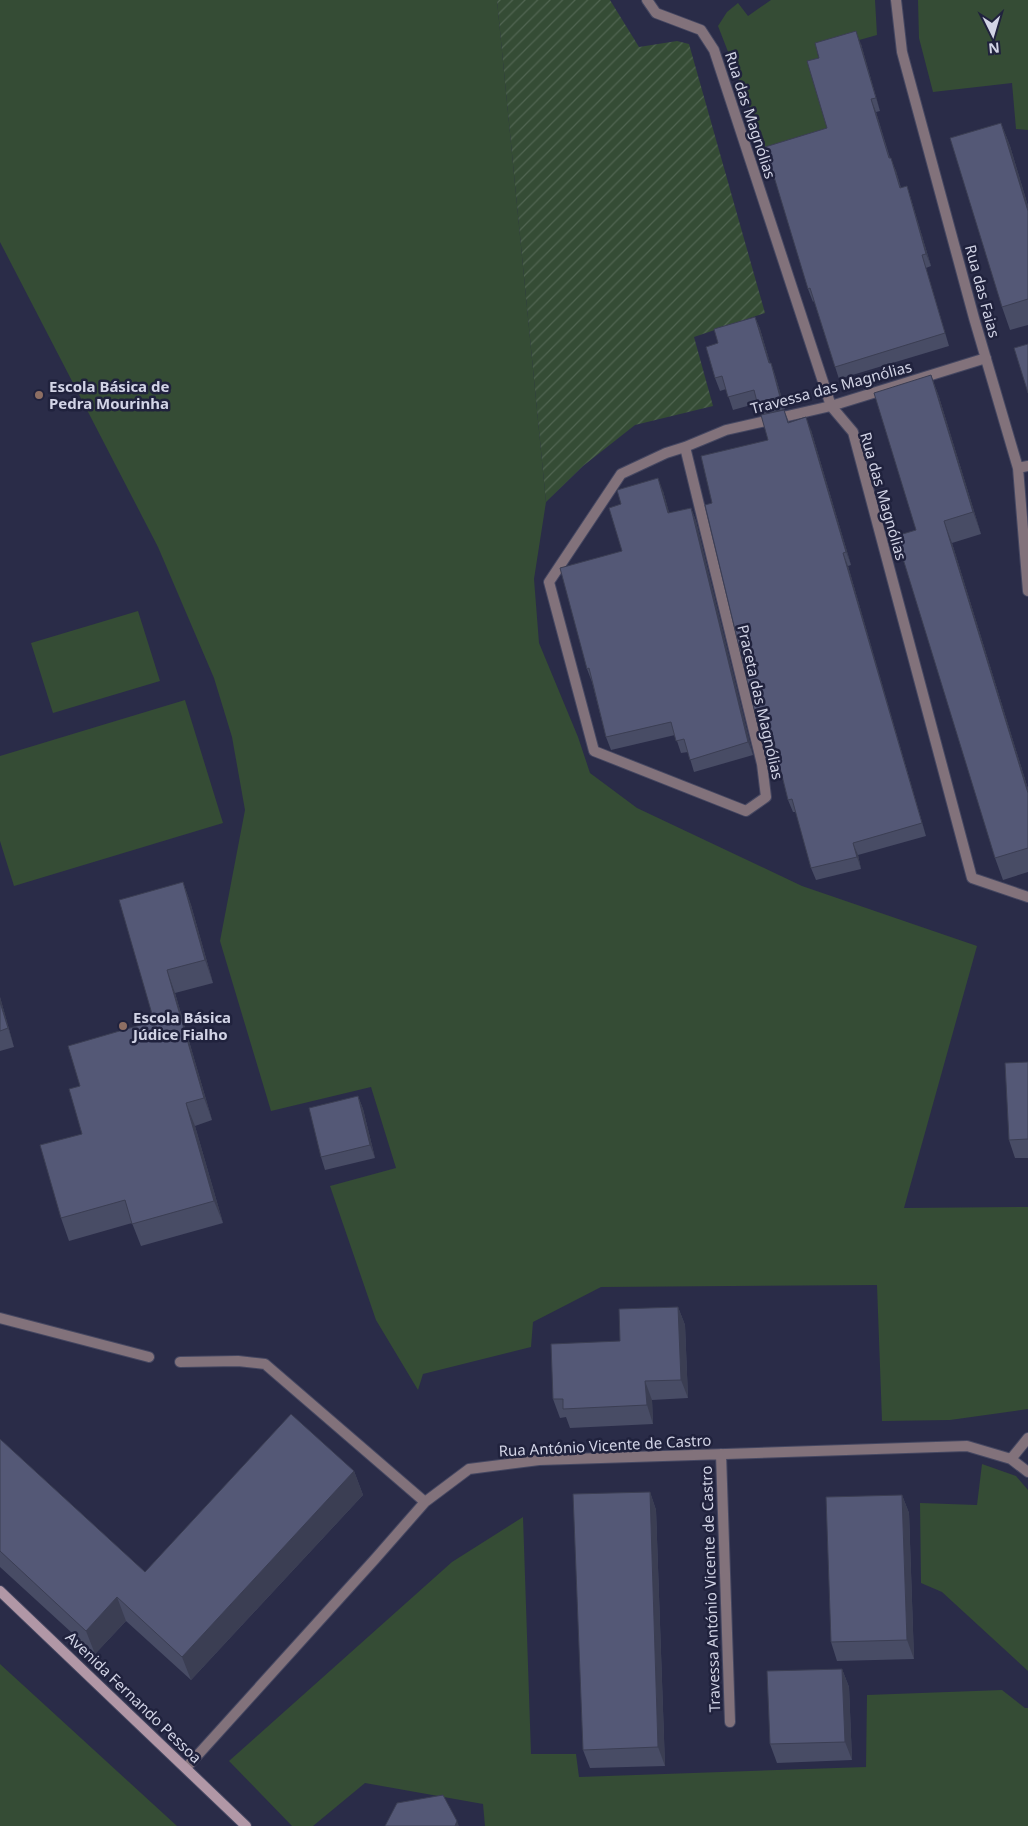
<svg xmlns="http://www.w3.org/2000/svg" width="1028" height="1826" font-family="'Noto Sans',sans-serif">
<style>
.grass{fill:#354c35}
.garden{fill:url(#garden-furrows)}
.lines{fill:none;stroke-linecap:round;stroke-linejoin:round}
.street-casing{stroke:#454761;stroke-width:12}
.secondary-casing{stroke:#454761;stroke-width:12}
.street{stroke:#82727b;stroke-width:10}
.secondary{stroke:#b197a6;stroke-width:10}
.wall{fill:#484c65}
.shaded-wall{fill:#3b3e53}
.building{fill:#545876;stroke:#3b3e53}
.education-dot{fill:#8d6e63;stroke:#20223d;stroke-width:2}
.labels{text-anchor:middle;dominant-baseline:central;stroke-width:5;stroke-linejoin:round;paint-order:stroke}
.street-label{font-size:15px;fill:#d2d4e6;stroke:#20223d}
.poi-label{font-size:15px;font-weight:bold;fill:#d2d4e6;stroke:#20223d;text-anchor:start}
</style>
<defs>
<pattern id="garden-furrows" width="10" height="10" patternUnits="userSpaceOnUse" patternTransform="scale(1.25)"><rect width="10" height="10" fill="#354c35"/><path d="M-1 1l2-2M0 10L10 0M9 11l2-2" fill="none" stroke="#516552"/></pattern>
</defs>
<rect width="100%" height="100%" fill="#2a2c48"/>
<path class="grass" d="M0,0H497L546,502L534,579L539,643L578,737L590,773L637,808L802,886L977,946L904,1208L1028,1207V1409L950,1420L882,1421L877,1285L601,1287L533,1322L531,1347L423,1374L418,1390L376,1320L330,1186L396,1168L371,1087L271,1111L220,941L245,810L232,737L214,678L158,547L0,242Z
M771,0H875L877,35L817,52L822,68L832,135L767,152L718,26L727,12L738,3L748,16Z
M918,0H1028V130L1016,129L1012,83L933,92L919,38Z
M138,611L160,681L53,713L31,643Z
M185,700L223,823L14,886L0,841V756Z
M982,1464L1016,1476L1028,1490V1671L942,1592L921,1583L920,1503L977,1505Z
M523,1517L531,1754H576L579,1777L866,1767L867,1695L1002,1690L1025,1708H1028V1826H485L483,1804L365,1783L313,1826H292L229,1761L452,1562Z
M0,1664L177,1826H0Z"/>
<path class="garden" d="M497,0H610L639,47L677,41L689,44L765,313L694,337L713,406L635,425L583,466L546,502Z"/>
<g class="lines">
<defs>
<path id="street" d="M647,0L656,13L701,30L714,50L831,406L853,432L972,878L1028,897
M896,0L902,52L974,318L1018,468L1028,591
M685,447L762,764L766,797L746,811L594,751L549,582L621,474L666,453L685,447L726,430L831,406L986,358
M1018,468L1028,466
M0,1318L149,1357
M180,1362L238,1361L265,1364L425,1502
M721,1454L730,1722
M1011,1459L1028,1438
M186,1768L375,1559L425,1502L469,1469L539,1460L967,1446L1011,1459L1028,1472"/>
<path id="secondary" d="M0,1591L246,1826"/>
</defs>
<use href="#street" class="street-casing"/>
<use href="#secondary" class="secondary-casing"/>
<use href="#street" class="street"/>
<use href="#secondary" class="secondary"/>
</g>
<path class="wall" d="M861,44L880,111L876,112L890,158L896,171L901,188L907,186L911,199L931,266L926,268L949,346L839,379L814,301L813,302L808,289L827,128Z
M1001,123L1010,146L1028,206V325L1010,330L1002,307Z
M755,317L760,329L770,363H771L775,375L785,409L762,415L758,403L733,410L726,389L720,391L715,378L718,343Z
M931,375L939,397L981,534L952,543L1028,789V872L1003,880L995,858L916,530Z
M784,410L789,422L811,430L851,565L848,566L926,836L858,855L861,869L816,880L811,868L796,812H793L788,800L775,748L766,751L761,738L768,440Z
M663,491L669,513L691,508L696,521L753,755L694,772L688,752L681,753L675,735L611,750L606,737L592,682L587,669L622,551Z
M183,882L191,905L213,983L175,993L212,1120L195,1126L223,1223L141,1246L132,1223L69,1241L61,1218L82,1134L80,1086L154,1021Z
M0,997L14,1047L0,1051Z
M1028,1062V1158H1015L1009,1140Z
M358,1096L363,1109L375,1158L325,1170L321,1157Z
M678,1307L685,1325L688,1398L652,1400L653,1424L570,1428L566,1417L560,1418L553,1399L620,1341Z
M0,1439L145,1572L354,1471L363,1495L191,1680L126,1621L95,1654L0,1567Z
M650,1492L656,1510L665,1766L590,1768L583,1750Z
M902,1495L909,1513L914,1659L837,1661L831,1642Z
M842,1669L849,1687L852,1760L777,1763L770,1744Z"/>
<path class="shaded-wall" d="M856,31L861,44L880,111L876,98Z
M871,99L876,112L893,171L889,158Z
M1001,123L1010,146L1028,206V211Z
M891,158L896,171L904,201L900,188Z
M907,186L911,199L931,266L926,254Z
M755,317L760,329L774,376L769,363Z
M771,363L775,375L785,409L780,397Z
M931,375L939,397L981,534L973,512Z
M806,417L811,430L851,565L846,552Z
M658,478L663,491L673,526L668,513Z
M691,508L696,521L753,755L748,742Z
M944,521L952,543L1028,789V793Z
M843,553L848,566L926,836L922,823Z
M853,843L858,855L861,869L857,857Z
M183,882L191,905L213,983L205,960Z
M167,970L175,993L212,1120L204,1098Z
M0,997L14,1047L8,1028L0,1002Z
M358,1096L363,1109L375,1158L370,1145Z
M186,1103L195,1126L223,1223L214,1201Z
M678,1307L685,1325L688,1398L681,1380Z
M645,1381L652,1400L653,1424L647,1405Z
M354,1471L363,1495L191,1680L182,1657Z
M650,1492L656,1510L665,1766L658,1747Z
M902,1495L909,1513L914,1659L907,1640Z
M117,1597L126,1621L95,1654L86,1631Z
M842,1669L849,1687L852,1760L845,1742Z
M457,1821L459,1826H455Z"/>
<path class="building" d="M856,31L876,98L871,99L889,158H891L900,188L907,186L926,254L922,255L945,333L835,367L810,288L808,289L765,147L827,128L807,61L819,58L815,43Z
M1001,123L1028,211V299L1002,307L950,138Z
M755,317L769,363H771L780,397L757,402L754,390L728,397L722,376L715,378L706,347L718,343L714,329Z
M1028,344V393L1014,348Z
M931,375L973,512L944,521L1028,793V848L995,858L896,536L916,530L874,393Z
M784,410L788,423L806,417L846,552L843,553L922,823L853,843L857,857L811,868L792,799L788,800L772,735L761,738L705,505L712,503L701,456L768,440L761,415Z
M658,478L668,513L691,508L748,742L690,760L684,739L676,741L671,722L606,737L589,668L587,669L560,568L622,551L609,508L621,504L617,490Z
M183,882L205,960L167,970L204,1098L186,1103L214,1201L132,1224L125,1200L61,1218L40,1145L82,1134L69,1089L80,1086L68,1046L154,1021L119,900Z
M0,1002L8,1028L0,1031Z
M1028,1062V1139L1009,1140L1005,1063Z
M358,1096L370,1145L321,1157L309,1108Z
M678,1307L681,1380L645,1381L647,1405L563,1409V1399H553L551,1344L620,1341L619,1309Z
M291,1414L354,1471L182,1657L117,1597L86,1631L0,1551V1439L145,1572Z
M650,1492L658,1747L583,1750L573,1494Z
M902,1495L907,1640L831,1642L826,1497Z
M842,1669L845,1742L770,1744L767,1671Z
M443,1795L457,1821L455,1826H385L397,1803Z"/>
<g class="education-dot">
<circle cx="39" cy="395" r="5"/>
<circle cx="123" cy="1026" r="5"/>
</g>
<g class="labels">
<g class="street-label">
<text transform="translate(751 115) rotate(72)">Rua das Magnólias</text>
<text transform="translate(983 291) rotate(75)">Rua das Faias</text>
<text transform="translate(831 387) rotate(-15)">Travessa das Magnólias</text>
<text transform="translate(884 496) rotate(74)">Rua das Magnólias</text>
<text transform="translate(761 702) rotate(77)">Praceta das Magnólias</text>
<text transform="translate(605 1445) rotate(-3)">Rua António Vicente de Castro</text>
<text transform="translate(710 1589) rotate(-92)">Travessa António Vicente de Castro</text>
<text transform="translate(134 1697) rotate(44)">Avenida Fernando Pessoa</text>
</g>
<g class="poi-label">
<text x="49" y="386">Escola Básica de<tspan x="49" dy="17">Pedra Mourinha</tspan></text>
<text x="133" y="1017">Escola Básica<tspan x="133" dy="17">Júdice Fialho</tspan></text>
</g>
</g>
<g transform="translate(993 35) rotate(175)" stroke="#20223d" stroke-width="4" paint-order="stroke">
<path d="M0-4L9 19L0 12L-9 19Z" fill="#d2d4e6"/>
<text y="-8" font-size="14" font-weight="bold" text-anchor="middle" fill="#d2d4e6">N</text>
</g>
</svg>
